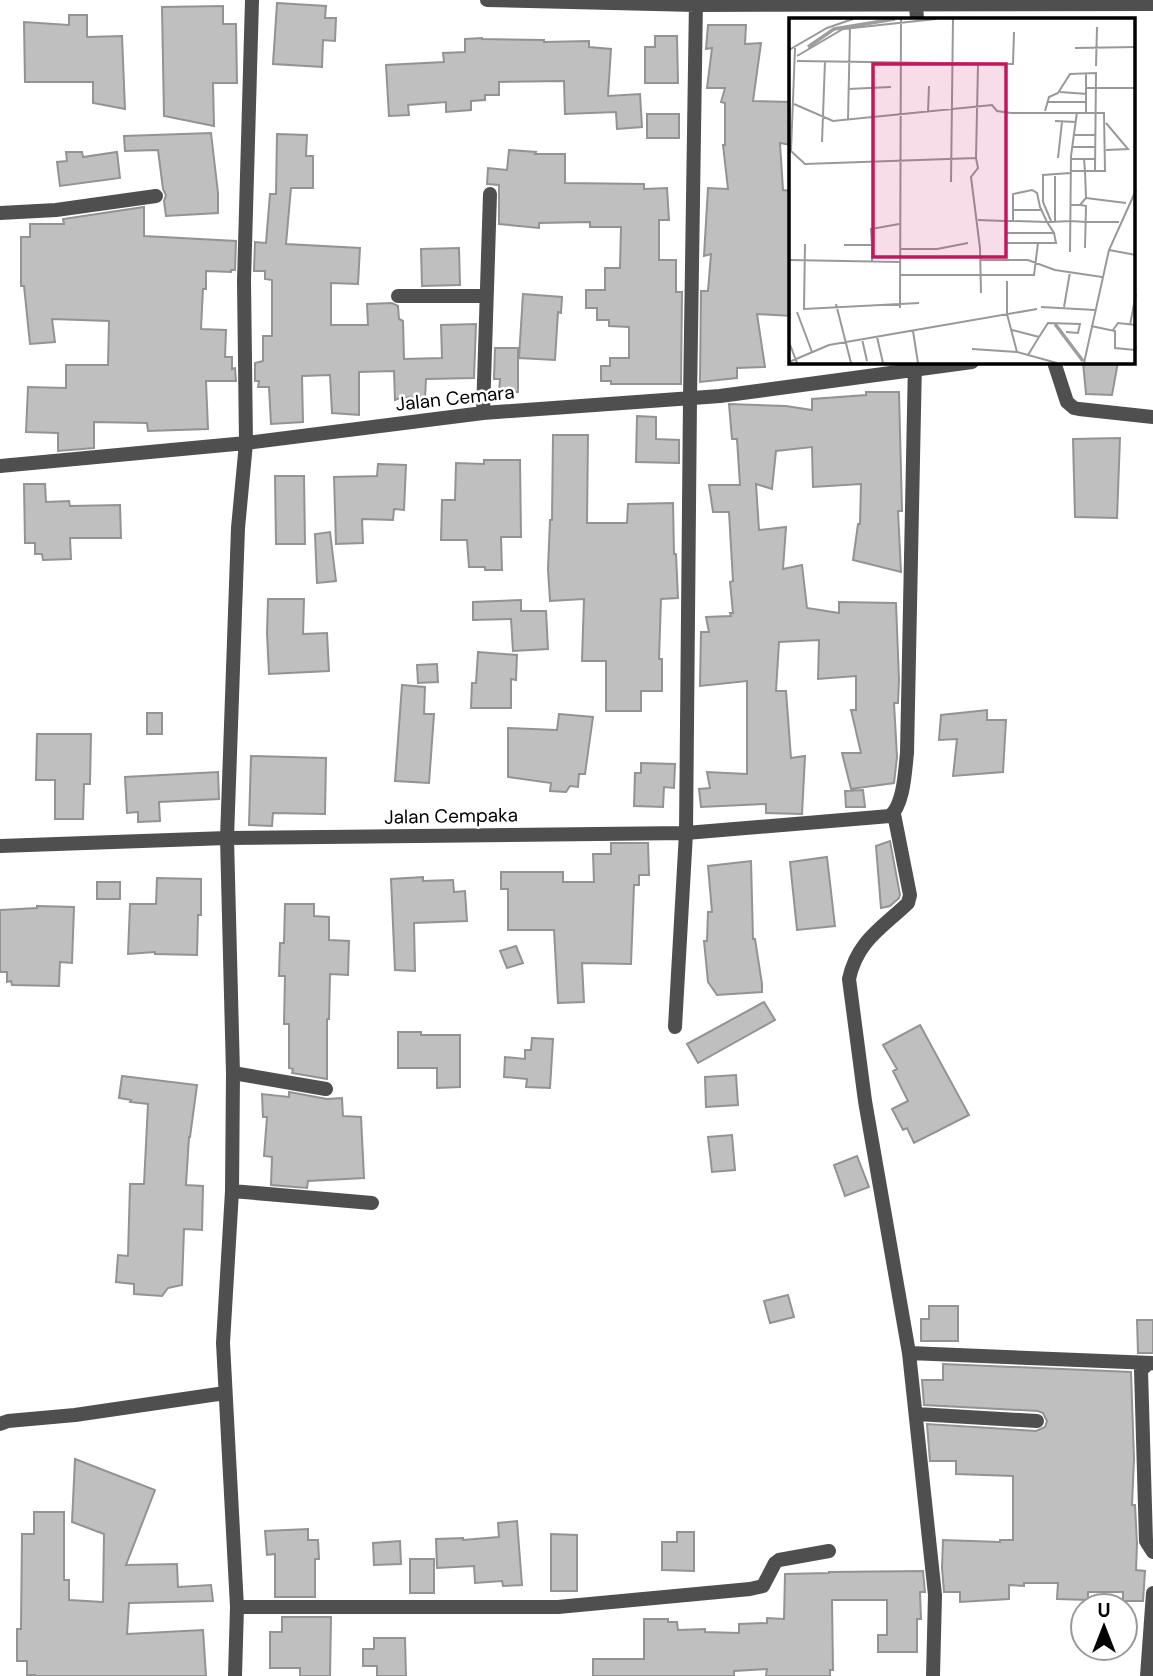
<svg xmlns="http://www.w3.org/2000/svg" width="1153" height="1676" font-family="'DM Sans',sans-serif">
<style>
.building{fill:#bfbfbf;stroke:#939393;stroke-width:2}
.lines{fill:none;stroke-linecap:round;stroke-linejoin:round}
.minor{stroke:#4f4f4f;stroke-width:14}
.labels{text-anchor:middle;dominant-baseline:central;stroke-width:5;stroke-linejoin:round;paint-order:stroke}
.street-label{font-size:19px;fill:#000;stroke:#fff}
.inset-river{fill:none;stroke:#9d9d9d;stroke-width:3.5}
.inset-road{fill:none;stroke:#999;stroke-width:2}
.view{fill:#c2185b;fill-opacity:0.15;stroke:#c2185b;stroke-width:3.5}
.inset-edge{fill:none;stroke:#000;stroke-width:3.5}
</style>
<rect width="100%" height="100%" fill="#fff"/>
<path class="building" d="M277,3L326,6L325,18H336L335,41L323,40L322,67L273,64Z
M223,6V24H236L237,83H213L214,126L164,116L162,7Z
M69,15H87V37L122,36L125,109L93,103V82H25L24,22L69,25Z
M708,25H746L745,44L761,43L753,101L791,102V145L780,143L783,190L791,191V316L757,314L765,367L737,368V378L700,382L701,291H708L711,254L704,256L708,188L728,189L723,145H725V103L721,102L725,88H707L712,48L706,49Z
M655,36H677L678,83H645V47H655Z
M482,38V39L544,40V42L589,41V47L611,49L608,96L640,94L642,127L617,129L616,112L565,114L564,81L499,82V95H485V100L471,101V110L446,112V102L408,105L409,115L389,116L386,65L444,62L443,53L465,52V39Z
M647,114H679V138H647Z
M211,133L218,193V213L166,216L164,201L166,195L163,189L158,150L125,151L124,136Z
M277,134L307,135L306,156H313V188H291L286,244L360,248L358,284L331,283V325H368L367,304L392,303L398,306L399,319L403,321L404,359L442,358L441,325L476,324L474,378L426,379L425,399L402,397L395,400L394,371L359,372V415L332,413L330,375L302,376L303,422L271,424L269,387H258L259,381H255V363L263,361V336H272V280L265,279V271H254L255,242L266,243L270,194H276Z
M509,150L536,152L535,154H565V183L644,184V189L667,188L669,220H659V260H676V292H682L681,384H611V381H601V366H610V358H629V327L609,326V320H597V308H586V290H605V268H620L621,227H590V222L539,223V228L499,224V185L487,184L488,168L507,170Z
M66,152H82L83,157L117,152L120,178L60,186L57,162L67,161Z
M144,207V236L236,241L235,270H231V272L206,271V289H203L201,329L226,330L225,357H232V369L235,368L236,381H206L208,429L148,431L147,423L94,422V448L58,451V433L26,432L28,387L66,388V365H108L109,321L52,319L55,342L30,344L24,286H21V237H30V224H64L63,219Z
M459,248L460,285L422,286L421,249Z
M523,294L562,297L561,313L558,312L555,360L519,358Z
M495,348H518V392H499L500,379H494Z
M1083,362H1118L1112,395L1086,394Z
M866,392H899L902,511H898L901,572L853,560L858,524H860L861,484L813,487L812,447L776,451L772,489L756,484L759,530L786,527L783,569L802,565L807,608L839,613V602L896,603L899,680L898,703H894L897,757L894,783L851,789L842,753H861L851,710H856V676L818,679L819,640L779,642L776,691H786L791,758L805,756L802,814L766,813V804L701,807L699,789L710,788L707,772L747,774V681L700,686L701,632H709L706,617L731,616L730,613H733L730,582L733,581L729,512H713L709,485H740L737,439H732L729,404L786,406L812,410V399L866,395Z
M637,416L656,417V439L679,440V463L636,462Z
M553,435H588L587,523H627L628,504L673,503L674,554H676L678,598L661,599L659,659H662V691H641V711H606V661H582L584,599L550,601L548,569L550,520H552Z
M1120,438L1117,518L1075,517L1073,439Z
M484,460H520L521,537H501L502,570H485V567H469L467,540H441L442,500H455L456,463L484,464Z
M378,464L406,465L404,510L394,509L393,520L362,519L363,543L336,544L334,477L377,476Z
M275,476H304L305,544H276Z
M24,484H45L46,502L69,501L70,506L120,505L121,538H70L71,559L43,560L42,554H35V543H25Z
M330,532L336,581L317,583L315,534Z
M268,599H304L303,634L327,633L329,671L269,674L267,633Z
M521,600V611H546L548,649L513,651L511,619L473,620V602Z
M478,652L517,655L516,680L511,679V708H471L472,683H476Z
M437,664L438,682L418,683L417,665Z
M402,685L425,687L424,714H434L429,783L395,781Z
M987,710V720H1006L1003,772L953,776L957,739L939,740L941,715Z
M147,713H162V734H147Z
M559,714L593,717L585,774H579L578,787L570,786L566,792L550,791L551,783L508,777V728L557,730Z
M37,734H91L90,784H84L83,819H55V780H36Z
M251,756L326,758L325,814L273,813L272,826L249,825Z
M641,763L675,764L674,788L664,787L663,807L634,806L635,773H641Z
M218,772L219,799L159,802L160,821L138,822V812L127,813L125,777Z
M863,790L865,807H846L845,791Z
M890,841L900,895L899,898L890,906L881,908L876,846Z
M611,843H648L649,875H639V885H634L631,964L582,963L584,1002L558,1003L554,930H508V889H501V872H563V882H594L593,854H611Z
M827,857L835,926L797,930L790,862Z
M751,861L753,939H755L762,984V992L717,995L708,982L704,941H707L708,912H712L708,866Z
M423,877V881L453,880L454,892L465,891L467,921L414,923L415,971L395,970L391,879Z
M157,878L201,879V915H198L197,955L155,954V952L128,954L130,904H156Z
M97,882H120V899H97Z
M285,904H314V916L329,917V940L349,941L348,975L330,974L329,1019H327V1079L292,1073L293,1069L289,1068V1024H284L285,976H279L280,943H284Z
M37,906L74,907L72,963L60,962L59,986L12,985L11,981L7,982V972H0V910L37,908Z
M516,946L523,963L507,968L500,951Z
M764,1002L775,1020L698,1063L687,1044Z
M920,1025L969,1115L914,1143L907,1128L903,1130L892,1109L908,1101L893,1071L897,1069L883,1045Z
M398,1032H421V1035H460V1087L437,1088V1068H398Z
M532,1038L553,1039L550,1088L526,1087L527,1079L504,1077L505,1057L525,1059V1050H531Z
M736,1075L738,1105L706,1107L705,1077Z
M122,1076L197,1085L190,1137H189L186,1185L203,1186L202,1230L184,1229L182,1285L168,1288L162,1296L134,1294V1284L116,1282L118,1255L128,1256L130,1184H144L148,1104L130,1102L131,1100L119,1098Z
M289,1092L327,1099L342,1098L343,1116L361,1117L364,1178L308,1181L307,1188L271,1185L272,1157L264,1156L267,1117H263L262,1094L289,1097Z
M732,1135L735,1170L712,1172L708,1137Z
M857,1156L869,1187L845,1196L834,1165Z
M788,1295L794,1317L770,1323L764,1301Z
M929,1306H958V1341H921V1319H929Z
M1137,1320H1153V1353H1138Z
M943,1364L1131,1372L1134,1459L1132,1505H1135L1137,1544L1136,1570L1145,1571L1143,1601H1123V1592H1088V1600L1057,1599L1058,1583H1024V1586L1009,1585V1599L960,1602V1592H944L942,1568L943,1540L1000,1542V1540H1013V1476L956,1474V1461H930L927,1424L1036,1431L1045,1427L1047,1421L1043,1413L1038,1411L924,1405L922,1380H943Z
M75,1459L155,1490L126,1565L177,1564L178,1587L211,1585L213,1601L129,1603L127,1634L203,1630L206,1676H35V1675H27V1661H17V1629H21L22,1534H34V1512H64V1580H69V1600L103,1602L104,1534L72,1522Z
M517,1521L522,1585L503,1586L502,1581L475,1583L474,1566L437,1568L436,1539L463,1538V1540L499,1537L498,1523Z
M308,1529V1540H318L319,1559H315V1597H275V1554L267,1555L265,1531Z
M677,1532H694V1571L662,1570V1542H677Z
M551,1534L577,1535V1591H551Z
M400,1541L401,1564L374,1565L373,1543Z
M410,1559H434V1593H410Z
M923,1571L925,1592H920L921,1619H917V1652H878V1635H887V1600H832L833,1670H830V1676H766L767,1669L734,1671V1676H593V1659H644V1619H668V1622H677L678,1630L705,1629V1632L739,1633V1624L767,1623V1618L784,1619L785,1574L829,1573V1572Z
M282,1617H331L330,1676H300V1668H270V1632H282Z
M374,1638H405L406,1676H377V1666H363V1649H374Z"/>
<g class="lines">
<path class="minor" d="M487,0L696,5L1153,4
M916,5L917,19
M0,213L56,210L156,196
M398,296H486
M1054,362L1067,402L1074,408L1079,409L1153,417
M483,413L490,194
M0,466L246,443L483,413L720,396L972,362
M894,814L910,895L908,903C882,928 857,941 849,979L865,1101L909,1353L935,1595L933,1676
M0,846L227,838L686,833L890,816C904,805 905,770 907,753L915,362
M675,1027L686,833L690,399L696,0
M233,1073L326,1089
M232,1191L372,1203
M909,1353L1152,1363
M1153,1363L1148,1364L1141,1370L1146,1541L1153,1552
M917,1414L1037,1421
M0,1424L8,1421L75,1415L225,1393
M237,1607H558L750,1589L763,1586L775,1563L779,1560L829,1551
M235,1676L237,1607L223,1343L232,1191L233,1073L227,838L238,528L246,443L244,281L252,0
M1147,1676L1153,1593"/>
</g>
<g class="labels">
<g class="street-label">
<text transform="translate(455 398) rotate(-6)">Jalan Cemara</text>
<text transform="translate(451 816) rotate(-1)">Jalan Cempaka</text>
</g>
</g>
<g transform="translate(789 18)">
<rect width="346" height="346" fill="#fff"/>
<path class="inset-river" d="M19,29L45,11L106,1M266,306L294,343"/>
<path class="inset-road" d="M6,30L2,133L16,146L187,140L189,47M286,30L347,29M0,32L38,10L64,1M8,38L54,11L147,1M8,43L224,46L225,14M307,48L308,9M297,55V94M297,70H347M59,71L102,69M271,74L298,76M258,84H298M5,86L44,103L203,87L208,93L222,95H315L316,153H296L297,180L291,187H281M256,93L260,79L269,75L281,56L307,55L306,152M139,94L140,68M59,102L61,9M266,103L287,104M285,117H307M33,124L36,43M283,129H306M317,132L339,131L317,105M187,140L189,150L182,159L191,230L192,275M269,140L273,104M282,141H306M281,153H296L295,141M162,164L164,1M297,180L337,185M292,187L297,188L296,230M224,192H253M189,202L216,203M224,203V176L243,172L248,175L251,189L258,204L265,215L267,225H217V203H224L258,204H262L281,203L297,204H330M262,203L254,184V157L281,155M266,203V156M216,215H265M16,226L15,291L130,285M55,227H83V243M83,228L82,211L110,206M111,231H148L179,225M320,232L347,237M281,234L282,138L288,94M0,242L111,244M191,242H239L266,252L313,259M111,257H245L249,225M218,263V296L228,334L268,345M47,286L62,345M252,289L306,292M275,289L281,254M111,290L112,1M8,294L23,334M341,307L347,276M302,308L326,313V330L346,332L347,328M223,312L250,319L239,337M324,312L329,305L347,307M124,313L129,345M88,319L94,345M250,319L259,305L291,306L289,315L277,314M73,321L78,343M0,324L8,345M183,331L228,334M0,344L40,327L248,291M295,345L320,232L347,172"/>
<path class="view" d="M84,46H217V239H84Z"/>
<rect width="346" height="346" class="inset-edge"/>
</g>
<g transform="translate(1104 1627)"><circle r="33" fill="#ffffff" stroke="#999999" stroke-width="2"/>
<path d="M0-5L12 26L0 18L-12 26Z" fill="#000000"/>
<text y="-10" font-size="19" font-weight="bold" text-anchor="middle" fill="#000000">U</text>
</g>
</svg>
